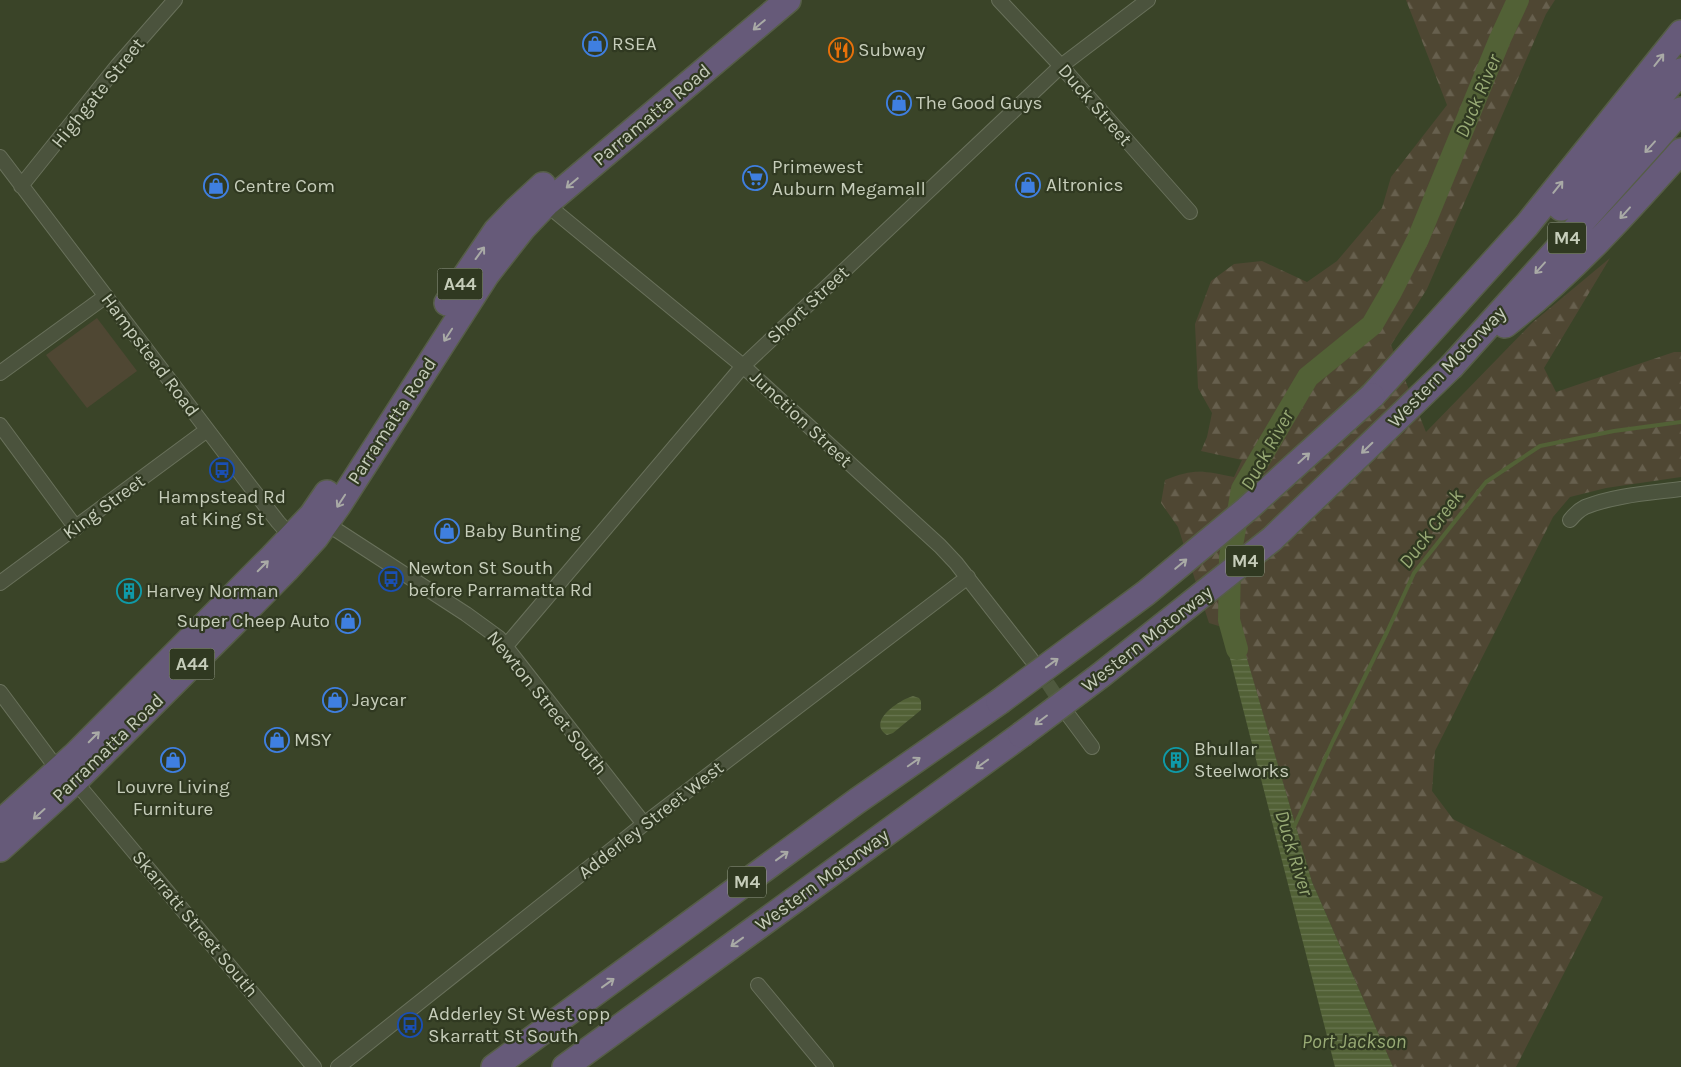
<svg xmlns="http://www.w3.org/2000/svg" width="1681" height="1067" font-family="Karla,sans-serif">
<style>
.forest{fill:url(#forest-firs)}
.park{fill:#4f4733}
.water{fill:url(#water-rules)}
.lines{fill:none;stroke-linecap:round;stroke-linejoin:round}
.stream{stroke:#526136;stroke-width:4}
.river{stroke:#526136;stroke-width:22}
.street-tunnel{stroke:#4f593e;stroke-width:14;stroke-dasharray:14 7;stroke-linecap:butt}
.street-casing{stroke:#69715b;stroke-width:16}
.highway-casing{stroke:#565e47;stroke-width:28}
.street{stroke:#4b533d;stroke-width:14}
.highway{stroke:#665a79;stroke-width:25}
.highway-bridge-casing{stroke:#565e47;stroke-width:28;stroke-linecap:butt}
.highway-bridge{stroke:#665a79;stroke-width:25}
.oneway{stroke:#a9aaa6}
.labels{text-anchor:middle;dominant-baseline:central;stroke-width:4.5;stroke-linejoin:round;paint-order:stroke}
.shield{fill:#303921;stroke:#99a18c;stroke-width:1}
.shield-label{font-size:18px;font-weight:bold;fill:#c6cdba}
.poi-label{font-size:19px;fill:#c6cdba;stroke:#303921;text-anchor:start}
.street-label{font-size:19px;fill:#c6cdba;stroke:#303921}
.water-label{font-size:20px;font-style:italic;fill:#98aa75;stroke:#303921}
</style>
<defs>
<pattern id="forest-firs" width="22" height="20" patternUnits="userSpaceOnUse" patternTransform="scale(1.25)"><rect width="22" height="20" fill="#4f4733"/><path d="M5 1l3.5 6h-7zM16 11l3.5 6h-7z" fill="#67604e"/></pattern>
<pattern id="water-rules" width="6" height="5" patternUnits="userSpaceOnUse" patternTransform="scale(1.25)"><rect width="6" height="5" fill="#526136"/><path d="M0 2.5h6" fill="none" stroke="#697651"/></pattern>
</defs>
<rect width="100%" height="100%" fill="#3a4428"/>
<path class="forest" d="M1406,0H1555L1546,14L1427,289L1391,345L1426,432L1532,323L1610,258L1544,368L1556,392L1674,352H1681V477L1606,488L1570,497L1553,517L1435,751L1432,791L1453,819L1603,897L1516,1067H1393L1312,882L1234,615L1222,627L1209,623L1178,527L1161,503L1165,480C1194,468 1204,471 1234,477L1242,460L1201,451L1207,437L1212,413L1198,388L1195,324L1211,281L1234,264L1262,261L1307,282L1337,261L1382,208L1391,177L1447,105Z"/>
<path class="park" d="M97,318L137,371L87,408L46,355Z"/>
<path class="water" d="M1234,614L1312,882L1393,1067H1335L1222,627Z
M913,696L919,698L921,701V710L893,733L887,735C866,722 899,700 913,696Z"/>
<g class="lines">
<path class="stream" d="M1294,827L1333,741L1387,632L1414,573L1486,482L1540,446L1614,431L1681,422"/>
<path class="river" d="M1237,649L1229,620L1230,557L1242,489L1308,377L1372,325L1391,292L1418,239L1500,39L1518,0"/>
<path class="street-tunnel" d="M1036,666L1065,709"/>
<defs>
<path id="street" d="M999,0L1061,66L1190,212
M0,157L250,486L278,522L295,541
M21,186L118,65L175,0
M546,204L743,366L940,546L956,563L1031,659
M0,373L106,296
M0,425L76,528
M321,520L466,614L499,638L644,824
M1570,520C1574,515 1579,510 1585,507C1615,495 1650,493 1681,489
M0,583L207,430
M505,647L743,366L1061,66L1148,0
M0,692L58,770L75,781L84,792L314,1067
M1069,716L1092,747
M758,985L826,1067
M338,1067L644,824L968,577"/>
<path id="highway" d="M1561,208L1645,115L1681,71
M447,303L496,231L517,209L543,185
M1505,325C1571,274 1626,213 1681,151
M1452,366L1654,142L1681,110
M1372,396L1527,225L1681,33
M0,823L76,754L272,557L312,515L327,493
M0,849L75,781L232,625L286,570L316,537L338,506L487,274L523,228L546,204L788,0
M494,1067L857,801L999,702
M565,1067L1021,735"/>
</defs>
<use href="#street" class="street-casing"/>
<use href="#highway" class="highway-casing"/>
<use href="#street" class="street"/>
<use href="#highway" class="highway"/>
<defs>
<path id="highway-bridge" d="M999,702L1146,593L1247,509L1372,396
M1021,735L1101,675L1272,539L1452,366"/>
</defs>
<use href="#highway-bridge" class="highway-bridge-casing"/>
<use href="#highway-bridge" class="highway-bridge"/>
</g>
<defs><path id="oneway-shaft" d="M-6 0H5M1.5-3L5.5 0L1.5 3" fill="none" stroke-width="1.6" stroke-linecap="round" stroke-linejoin="round" transform="scale(1.25)"/></defs>
<g class="oneway">
<use href="#oneway-shaft" transform="translate(759 25) rotate(140)"/>
<use href="#oneway-shaft" transform="translate(1659 60) rotate(-52)"/>
<use href="#oneway-shaft" transform="translate(1650 147) rotate(132)"/>
<use href="#oneway-shaft" transform="translate(572 183) rotate(140)"/>
<use href="#oneway-shaft" transform="translate(1558 187) rotate(-51)"/>
<use href="#oneway-shaft" transform="translate(1625 213) rotate(132)"/>
<use href="#oneway-shaft" transform="translate(480 253) rotate(-54)"/>
<use href="#oneway-shaft" transform="translate(1540 268) rotate(132)"/>
<use href="#oneway-shaft" transform="translate(448 335) rotate(123)"/>
<use href="#oneway-shaft" transform="translate(1367 448) rotate(136)"/>
<use href="#oneway-shaft" transform="translate(1304 458) rotate(-42)"/>
<use href="#oneway-shaft" transform="translate(341 501) rotate(123)"/>
<use href="#oneway-shaft" transform="translate(1181 564) rotate(-40)"/>
<use href="#oneway-shaft" transform="translate(263 566) rotate(-45)"/>
<use href="#oneway-shaft" transform="translate(1052 663) rotate(-36)"/>
<use href="#oneway-shaft" transform="translate(1041 720) rotate(143)"/>
<use href="#oneway-shaft" transform="translate(94 737) rotate(-45)"/>
<use href="#oneway-shaft" transform="translate(914 762) rotate(-35)"/>
<use href="#oneway-shaft" transform="translate(982 764) rotate(144)"/>
<use href="#oneway-shaft" transform="translate(39 814) rotate(138)"/>
<use href="#oneway-shaft" transform="translate(782 856) rotate(-36)"/>
<use href="#oneway-shaft" transform="translate(737 942) rotate(144)"/>
<use href="#oneway-shaft" transform="translate(608 983) rotate(-36)"/>
</g>
<defs>
<symbol id="shop-ring" viewBox="-11 -11 22 22"><circle r="9.5" fill="#303921" stroke="#3f7fe0" stroke-width="1.5"/><path d="M-5-2.5h2.3a2.7 3.5 0 0 1 5.4 0H5L5.5 6h-11ZM-1.5-2.5h3a1.5 2.3 0 0 0-3 0Z" fill="#3f7fe0"/></symbol>
<symbol id="restaurant-ring" viewBox="-11 -11 22 22"><circle r="9.5" fill="#303921" stroke="#e8710a" stroke-width="1.5"/><path d="M-5-6h1v4h1v-4h1v4h1v-4h1v5L-1.5 .5V6h-2V.5L-5-1ZM5-6V6H3V1.5H1.5Q1.5-4 5-6Z" fill="#e8710a"/></symbol>
<symbol id="supermarket-ring" viewBox="-11 -11 22 22"><circle r="9.5" fill="#303921" stroke="#3f7fe0" stroke-width="1.5"/><path d="M-6-5.5h2.5l.6 2H6L4.5 2H-2.5L-4.4-4H-6ZM-1.5 3.2a1.3 1.3 0 1 0 .1 0ZM3 3.2a1.3 1.3 0 1 0 .1 0Z" fill="#3f7fe0"/></symbol>
<symbol id="bus-ring" viewBox="-11 -11 22 22"><circle r="9.5" fill="#303921" stroke="#1a4fb4" stroke-width="1.5"/><path d="M-5-6H5V4H4V6H2V4H-2V6H-4V4H-5ZM-3.5-4V0h7V-4ZM-3.5 1.2v1.5H-2V1.2ZM2 1.2v1.5H3.5V1.2Z" fill="#1a4fb4"/></symbol>
<symbol id="building-ring" viewBox="-11 -11 22 22"><circle r="9.5" fill="#303921" stroke="#0f9aa8" stroke-width="1.5"/><path d="M-4-6H4V6H1V3H-1V6H-4ZM-2.5-4.3h1.7v1.8h-1.7ZM.8-4.3h1.7v1.8H.8ZM-2.5-1h1.7V.8h-1.7ZM.8-1h1.7V.8H.8Z" fill="#0f9aa8"/></symbol>
</defs>
<g fill-rule="evenodd">
<use href="#shop-ring" x="581" y="30" width="28" height="28"/>
<use href="#restaurant-ring" x="827" y="36" width="28" height="28"/>
<use href="#shop-ring" x="885" y="89" width="28" height="28"/>
<use href="#supermarket-ring" x="741" y="164" width="28" height="28"/>
<use href="#shop-ring" x="1014" y="171" width="28" height="28"/>
<use href="#shop-ring" x="202" y="172" width="28" height="28"/>
<use href="#bus-ring" x="208" y="456" width="28" height="28"/>
<use href="#shop-ring" x="433" y="517" width="28" height="28"/>
<use href="#bus-ring" x="377" y="565" width="28" height="28"/>
<use href="#building-ring" x="115" y="577" width="28" height="28"/>
<use href="#shop-ring" x="334" y="607" width="28" height="28"/>
<use href="#shop-ring" x="321" y="686" width="28" height="28"/>
<use href="#shop-ring" x="263" y="726" width="28" height="28"/>
<use href="#shop-ring" x="159" y="746" width="28" height="28"/>
<use href="#building-ring" x="1162" y="746" width="28" height="28"/>
<use href="#bus-ring" x="396" y="1011" width="28" height="28"/>
</g>
<g class="labels">
<g class="shield">
<rect x="1548" y="222.5" width="38" height="31" rx="4"/>
<rect x="437.5" y="268.5" width="45" height="31" rx="4"/>
<rect x="1226" y="545.5" width="38" height="31" rx="4"/>
<rect x="169.5" y="648.5" width="45" height="31" rx="4"/>
<rect x="728" y="866.5" width="38" height="31" rx="4"/>
</g>
<g class="shield-label">
<text x="1567" y="238">M4</text>
<text x="460" y="284">A44</text>
<text x="1245" y="561">M4</text>
<text x="192" y="664">A44</text>
<text x="747" y="882">M4</text>
</g>
<g class="poi-label">
<text x="612" y="44">RSEA</text>
<text x="858" y="50">Subway</text>
<text x="916" y="103">The Good Guys</text>
<text x="772" y="167">Primewest<tspan x="772" dy="22">Auburn Megamall</tspan></text>
<text x="1046" y="185">Altronics</text>
<text x="234" y="186">Centre Com</text>
<text x="222" y="497" text-anchor="middle">Hampstead Rd<tspan x="222" dy="22">at King St</tspan></text>
<text x="464" y="531">Baby Bunting</text>
<text x="408" y="568">Newton St South<tspan x="408" dy="22">before Parramatta Rd</tspan></text>
<text x="146" y="591">Harvey Norman</text>
<text x="330" y="621" text-anchor="end">Super Cheep Auto</text>
<text x="352" y="700">Jaycar</text>
<text x="294" y="740">MSY</text>
<text x="1194" y="749">Bhullar<tspan x="1194" dy="22">Steelworks</tspan></text>
<text x="173" y="787" text-anchor="middle">Louvre Living<tspan x="173" dy="22">Furniture</tspan></text>
<text x="428" y="1014">Adderley St West opp<tspan x="428" dy="22">Skarratt St South</tspan></text>
</g>
<g class="street-label">
<text transform="translate(98 93) rotate(-51)">Highgate Street</text>
<text transform="translate(1095 105) rotate(49)">Duck Street</text>
<text transform="translate(652 115) rotate(-40)">Parramatta Road</text>
<text transform="translate(808 305) rotate(-43)">Short Street</text>
<text transform="translate(150 355) rotate(53)">Hampstead Road</text>
<text transform="translate(1447 367) rotate(-46)">Western Motorway</text>
<text transform="translate(801 419) rotate(43)">Junction Street</text>
<text transform="translate(392 421) rotate(-57)">Parramatta Road</text>
<text transform="translate(104 507) rotate(-36)">King Street</text>
<text transform="translate(1147 639) rotate(-38)">Western Motorway</text>
<text transform="translate(547 703) rotate(51)">Newton Street South</text>
<text transform="translate(108 748) rotate(-44)">Parramatta Road</text>
<text transform="translate(651 820) rotate(-38)">Adderley Street West</text>
<text transform="translate(822 880) rotate(-36)">Western Motorway</text>
<text transform="translate(195 924) rotate(50)">Skarratt Street South</text>
</g>
<g class="water-label">
<text transform="translate(1478 96) rotate(-67)">Duck River</text>
<text transform="translate(1267 450) rotate(-61)">Duck River</text>
<text transform="translate(1431 529) rotate(-53)">Duck Creek</text>
<text transform="translate(1294 853) rotate(73)">Duck River</text>
<text x="1354" y="1041">Port Jackson</text>
</g>
</g>
</svg>
